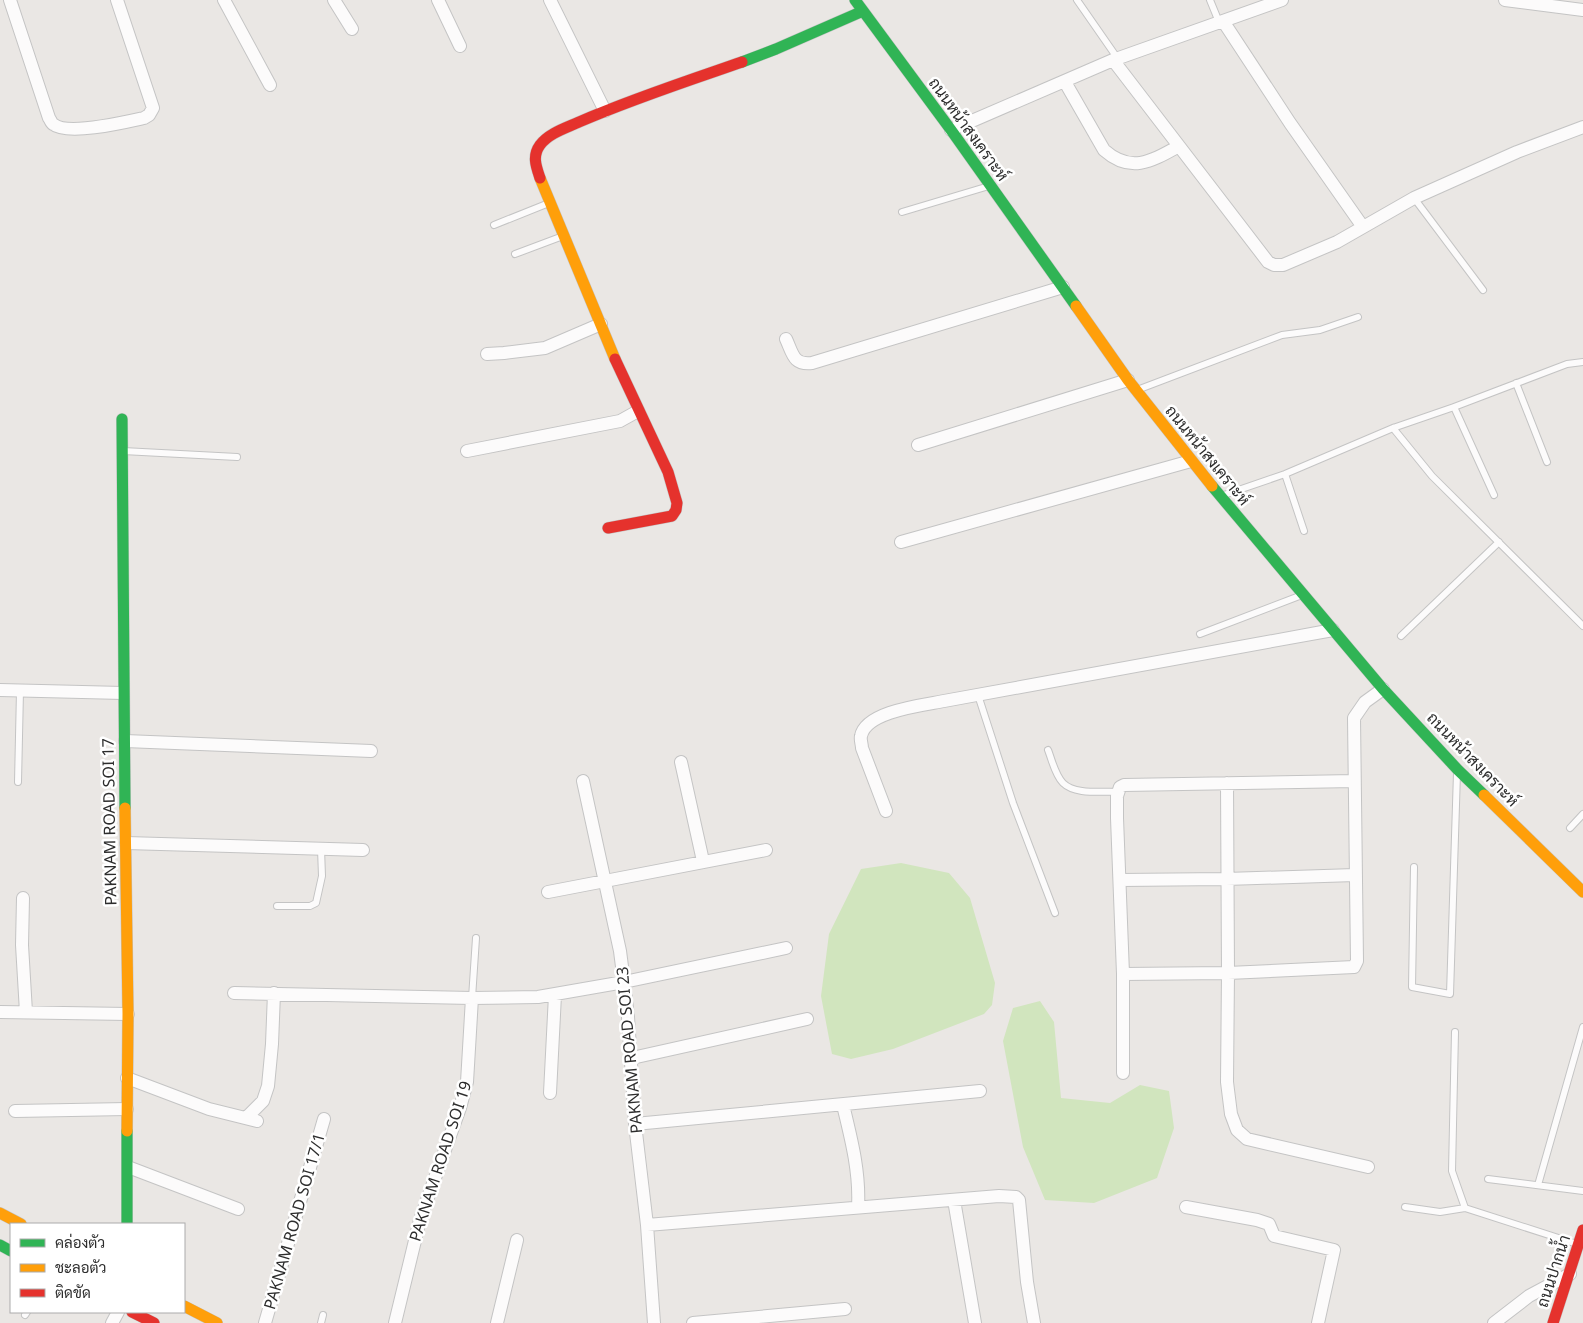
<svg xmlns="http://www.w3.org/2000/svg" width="1583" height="1323" font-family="'Noto Sans',Sarabun,sans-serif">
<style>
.green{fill:#d1e5be}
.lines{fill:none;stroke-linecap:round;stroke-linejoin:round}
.lane-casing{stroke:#c4c4c4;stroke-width:8}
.street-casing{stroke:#c4c4c4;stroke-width:14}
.fast-casing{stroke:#c4c4c4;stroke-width:12}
.slow-casing{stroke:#c4c4c4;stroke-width:12}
.jam-casing{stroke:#c4c4c4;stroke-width:12}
.lane{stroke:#fcfbfb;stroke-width:6}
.street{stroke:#fcfbfb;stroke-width:12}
.fast{stroke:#30b455;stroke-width:11}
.slow{stroke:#ff9f0a;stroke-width:11}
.jam{stroke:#e5322d;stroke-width:11}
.labels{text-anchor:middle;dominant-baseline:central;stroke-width:5;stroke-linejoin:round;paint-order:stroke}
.street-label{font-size:16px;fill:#2d2d2d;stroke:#fff}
</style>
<rect width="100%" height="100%" fill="#eae7e4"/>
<path class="green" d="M901,863L949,873L970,898L995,983L992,1005L984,1014L893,1049L851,1059L832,1054L821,996L829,934L861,869Z
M1040,1001L1054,1022L1061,1098L1110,1103L1140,1085L1169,1091L1174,1128L1157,1178L1094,1203L1045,1200L1023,1147L1003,1041L1013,1008Z"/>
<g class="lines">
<defs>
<path id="lane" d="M1077,0L1118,59
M1210,0L1219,22
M1414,198L1483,290
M902,212L989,186
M494,225L549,203
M515,254L563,236
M1516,383L1547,462
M1137,390L1282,335L1320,330L1358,317
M1454,407L1494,495
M1393,428L1432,476L1583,626
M123,451L237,457
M1285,474L1304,531
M1221,496L1285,474L1393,428L1454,407L1567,364L1583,362
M1200,634L1302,595
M1401,636L1499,542
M978,695L1013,803L1055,913
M1048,750C1052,760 1055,775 1063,783C1075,795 1102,791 1118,792
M18,782L20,691
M1570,828L1583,814
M1414,867L1412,987L1450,994L1457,773
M277,906H310L316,903L322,876L321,849
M472,998L476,938
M1455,1032L1452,1171L1465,1208L1577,1244
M1488,1179L1583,1191
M1538,1185L1583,1027
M1405,1207L1440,1212L1465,1208
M25,1315L27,1312
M321,1323L323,1315"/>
<path id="street" d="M10,0L49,118C50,119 52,124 53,124C67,136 126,122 144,118L149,115L153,108L117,0
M224,0L270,85
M334,0L352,29
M438,0L460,46
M550,0L605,111
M1505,0L1583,10
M1223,21L1290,123L1363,227
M1113,60L1268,262L1274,265H1283L1337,242L1414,198L1517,152L1583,127
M1065,82L1104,150C1131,174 1152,161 1179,146
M951,130L1113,60L1282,0
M786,339C793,354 793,365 812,363L1063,287
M487,354L504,353L545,348L601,324
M918,445L1128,380
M467,451L620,421L638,411
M901,542L1191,461
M0,690L123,693
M125,741L371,751
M681,762L703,861
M583,781L620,951L624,982L628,1017L635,1124L647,1225L654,1323
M1227,783L1228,973L1227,1082L1231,1114L1237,1130L1247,1139L1368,1167
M886,811L862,748C862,744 860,740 861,736C866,711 924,705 944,701L1333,630
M126,843L363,850
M1120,880L1226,879L1355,875
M548,892L766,850
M23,898L22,945L26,1012
M1123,974L1228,973L1354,967L1357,961L1354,718L1365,702L1383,689
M234,993L472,998L538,997L624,982L786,948
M0,1012L128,1014
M632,1058L807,1019
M1123,1073V974L1117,818V796L1120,787L1124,785L1354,781
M127,1078L209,1109L257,1121
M550,1093L555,995
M843,1105C851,1138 860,1172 858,1207
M15,1111L127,1109
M246,1118L263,1101L268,1086L272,1044L274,993
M635,1124L980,1091
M128,1167L238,1209
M954,1200L975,1323
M1186,1207L1257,1220L1269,1224L1274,1236L1334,1250L1318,1323
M647,1225L999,1196L1016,1197L1019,1200L1027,1282L1034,1323
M112,1323L118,1312
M265,1323L324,1119
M395,1323L420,1220L460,1108L467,1082L472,998
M497,1323L517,1240
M693,1323L845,1309
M1494,1323L1529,1296L1570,1274"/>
<path id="fast" d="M855,0L951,130L1076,306
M742,62L776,49L863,11
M122,419L125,808
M1212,486L1383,689L1458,770L1484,795
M127,1224V1131
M0,1245L11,1251"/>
<path id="slow" d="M540,178L615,359
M1076,306L1128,380L1212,486
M1484,795L1583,892
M125,808L128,1014L127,1131
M0,1213L21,1224
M184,1306L217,1323"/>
<path id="jam" d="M540,178C536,166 532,156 540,145C549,133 566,128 579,122C632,99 687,81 742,62
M608,528L672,516L676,510L677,503L668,472L615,359
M132,1312L154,1323
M1553,1323L1583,1230"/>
</defs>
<use href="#lane" class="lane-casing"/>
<use href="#street" class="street-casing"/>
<use href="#fast" class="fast-casing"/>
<use href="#slow" class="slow-casing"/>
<use href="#jam" class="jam-casing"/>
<use href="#lane" class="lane"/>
<use href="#street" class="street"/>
<use href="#fast" class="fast"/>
<use href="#slow" class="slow"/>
<use href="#jam" class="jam"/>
</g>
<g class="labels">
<g class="street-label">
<text transform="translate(969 129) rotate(54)">ถนนหน้าสงเคราะห์</text>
<text transform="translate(1208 455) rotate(51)">ถนนหน้าสงเคราะห์</text>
<text transform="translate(1473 759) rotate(46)">ถนนหน้าสงเคราะห์</text>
<text transform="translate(109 822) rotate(-91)">PAKNAM ROAD SOI 17</text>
<text transform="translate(629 1050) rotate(-95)">PAKNAM ROAD SOI 23</text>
<text transform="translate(440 1161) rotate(-72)">PAKNAM ROAD SOI 19</text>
<text transform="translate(294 1221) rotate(-74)">PAKNAM ROAD SOI 17/1</text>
<text transform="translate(1553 1271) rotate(-72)">ถนนปากน้ำ</text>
</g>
</g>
<rect x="10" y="1223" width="175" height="90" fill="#ffffff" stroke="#ababab"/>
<rect x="20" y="1239" width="25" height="8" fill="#30b455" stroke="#ababab"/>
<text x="55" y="1248" font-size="15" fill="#2d2d2d">คล่องตัว</text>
<rect x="20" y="1264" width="25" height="8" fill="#ff9f0a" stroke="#ababab"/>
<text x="55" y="1273" font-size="15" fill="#2d2d2d">ชะลอตัว</text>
<rect x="20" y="1289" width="25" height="8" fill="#e5322d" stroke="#ababab"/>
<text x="55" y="1298" font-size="15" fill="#2d2d2d">ติดขัด</text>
</svg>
